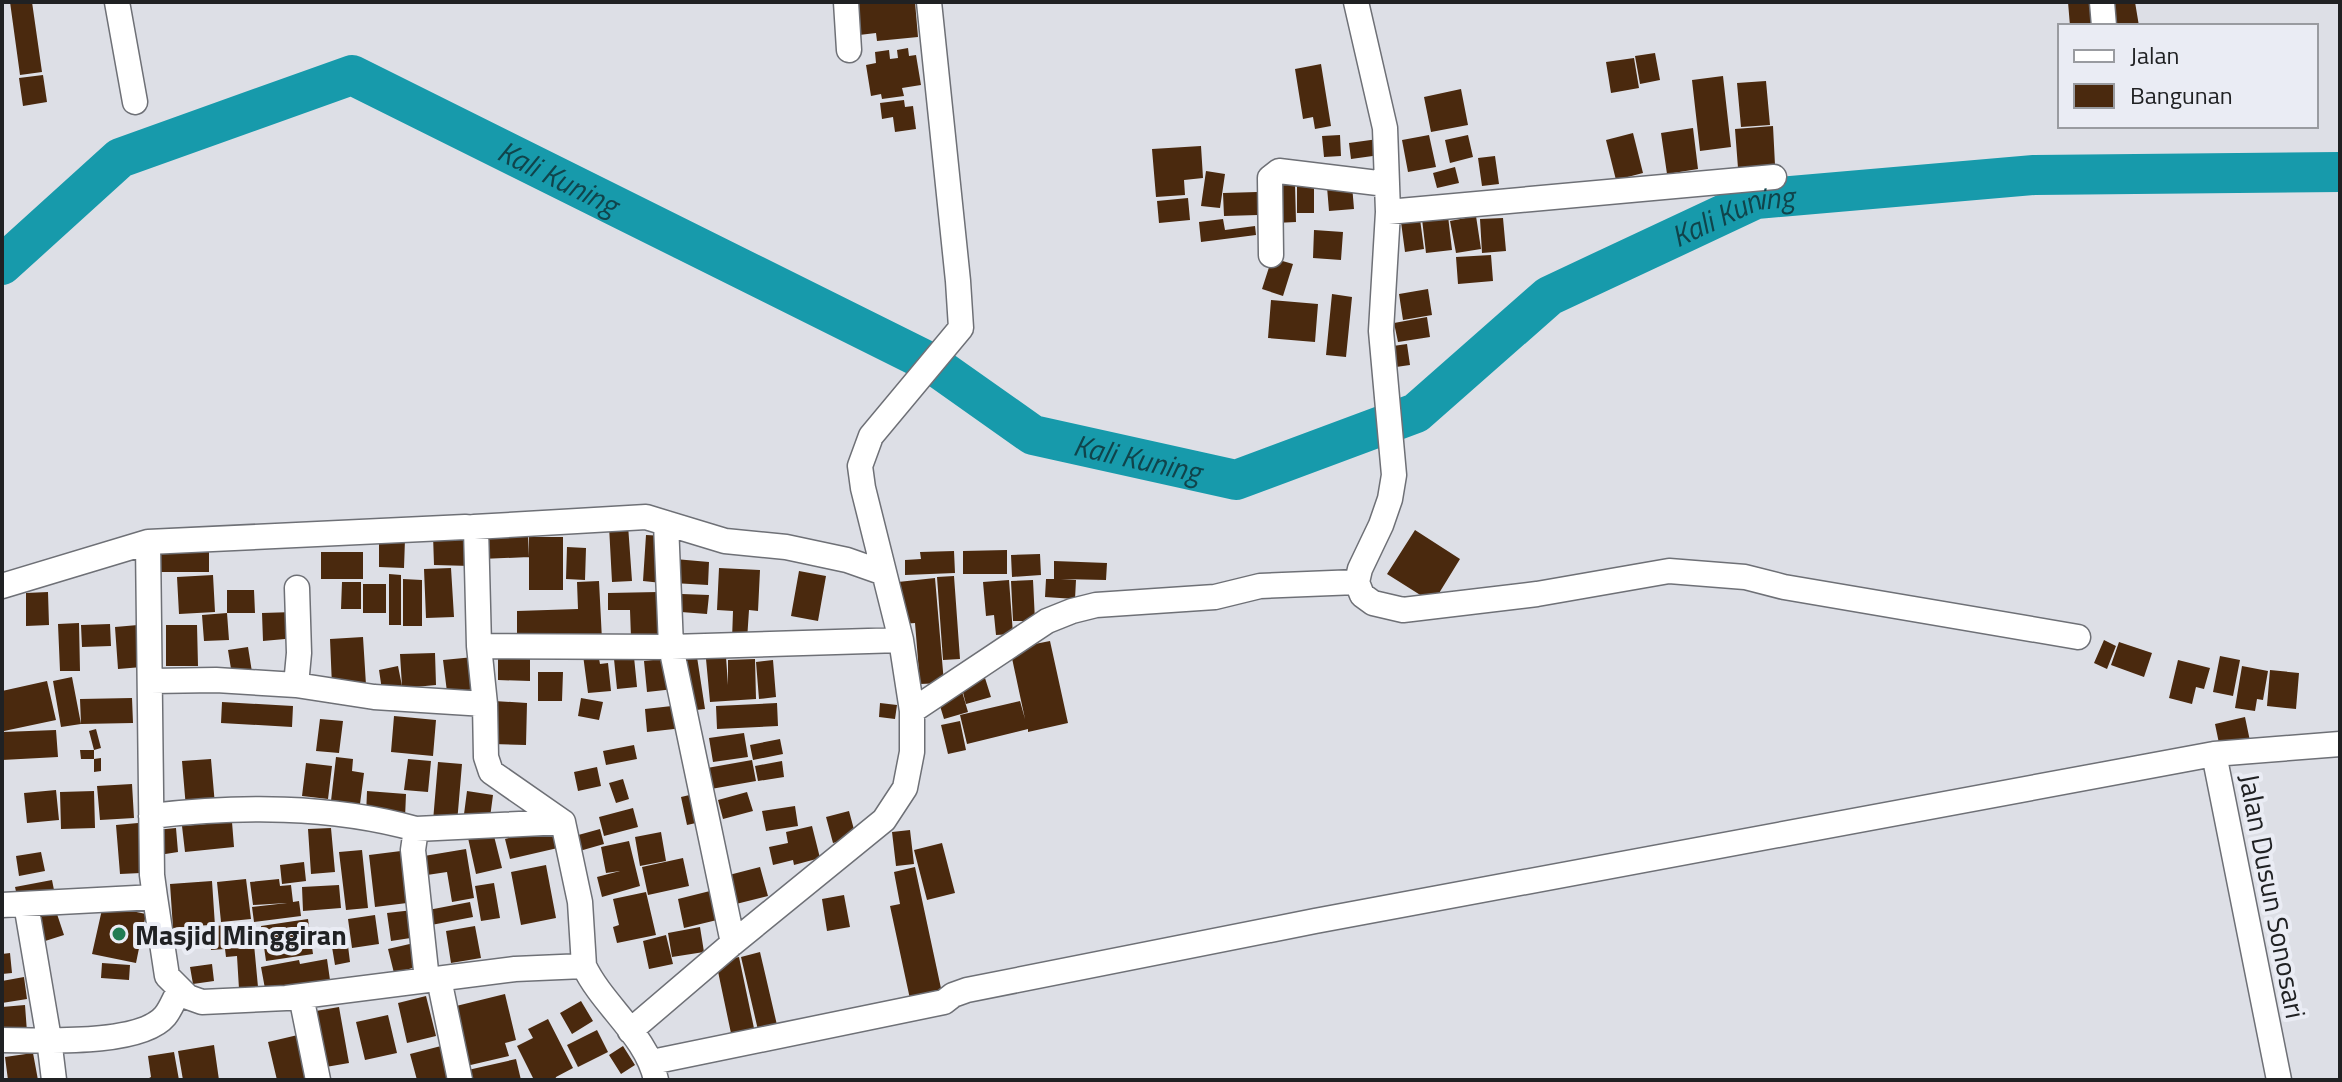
<svg xmlns="http://www.w3.org/2000/svg" width="2342" height="1082" font-family="'Titillium Web',sans-serif">
<style>
.lines{fill:none;stroke-linecap:round;stroke-linejoin:round}
.river{stroke:#179aab;stroke-width:40}
.building{fill:#4a290e}
.minor-casing{stroke:#6e7076;stroke-width:27}
.minor{stroke:#fff;stroke-width:24}
.poi-dot{fill:#207c53;stroke:#eaecf4;stroke-width:3}
.labels{text-anchor:middle;dominant-baseline:central;stroke-width:8;stroke-linejoin:round;paint-order:stroke}
.street-label{font-size:28px;fill:#202123;stroke:#eaecf4}
.poi-label{font-size:28px;font-weight:bold;fill:#202123;stroke:#eaecf4;text-anchor:start}
.water-label{font-size:30px;font-style:italic;fill:#10444b;stroke:#eaecf4}
</style>
<rect width="100%" height="100%" fill="#dddfe6"/>
<g class="lines">
<path class="river" id="s1" d="M2,265L120,158L352,75L931,363L1033,435L1236,480L1416,413L1549,296L1756,199L2034,175L2340,172"/>
</g>
<path class="building" d="M10,2H32L42,72L20,75Z
M856,2H915L918,37L877,41L876,33L859,35Z
M2068,2H2089L2092,26H2070Z
M2106,2H2135L2139,26H2110Z
M908,48L909,56L916,55L921,85L902,88L904,96L882,99L881,94L871,96L866,65L876,63L875,52L889,50L890,59L898,58L897,50Z
M1655,53L1660,80L1640,84L1635,56Z
M1634,58L1639,88L1611,93L1606,62Z
M1321,64L1331,126L1315,129L1313,117L1303,119L1295,69Z
M43,75L47,102L23,106L19,78Z
M1723,76L1731,147L1700,151L1692,80Z
M1766,81L1770,125L1741,127L1737,83Z
M1461,89L1468,125L1431,132L1424,97Z
M904,100L905,107L913,106L916,129L895,132L893,117L882,119L880,103Z
M1773,126L1775,165L1738,168L1735,129Z
M1693,128L1698,169L1667,174L1661,133Z
M1633,133L1643,173L1616,180L1606,140Z
M1340,135L1341,156L1324,157L1322,136Z
M1429,135L1436,167L1408,172L1402,140Z
M1468,135L1473,157L1450,163L1445,140Z
M1378,139L1380,155L1351,159L1349,143Z
M1201,146L1203,178L1184,180L1185,195L1156,197L1152,149Z
M1495,156L1499,184L1482,186L1478,158Z
M1455,167L1459,183L1437,188L1433,173Z
M1206,171L1225,174L1220,208L1201,206Z
M1297,178H1314V213H1297Z
M1295,184L1296,222L1275,223L1274,185Z
M1352,185L1354,209L1329,211L1327,187Z
M1257,192L1258,215L1224,216L1223,193Z
M1188,198L1190,220L1159,223L1157,201Z
M1448,216L1452,250L1426,253L1422,219Z
M1476,216L1481,249L1456,253L1450,221Z
M1503,218L1506,251L1482,253L1480,219Z
M1223,219L1225,230L1255,226L1256,235L1201,242L1199,222Z
M1420,219L1424,249L1405,252L1401,222Z
M1314,230L1343,232L1341,260L1313,258Z
M1491,255L1493,281L1458,284L1456,257Z
M1272,258L1293,264L1283,296L1262,289Z
M1428,289L1432,315L1403,320L1399,294Z
M1332,294L1352,297L1346,357L1326,355Z
M1271,300L1318,304L1315,342L1268,338Z
M1427,317L1430,337L1398,342L1394,323Z
M1407,344L1410,365L1389,368L1386,347Z
M628,525L632,581L612,582L609,526Z
M1415,530L1460,559L1433,603L1387,574Z
M528,534L529,557L481,559L480,535Z
M433,535H471V566L434,565Z
M646,535L665,536L662,583L643,581Z
M529,537H563V590H529Z
M379,539H405L404,568L379,567Z
M209,547V572H159V548Z
M567,547L586,548L585,580L566,579Z
M1007,550V574H963V551Z
M954,551L955,573L905,575V560L921,559L920,552Z
M321,552H363V579H321Z
M1040,554L1041,575L1012,577L1011,555Z
M675,559L709,562L708,585L673,583Z
M1054,561L1107,563L1106,580L1061,579L1076,580L1075,599L1045,597L1046,579H1054Z
M451,568L454,617L426,618L424,569Z
M719,568L760,570L758,611L749,610L747,640H732L733,611L717,610Z
M799,571L826,576L818,621L791,616Z
M389,574L401,575V625H389Z
M213,575L215,612L179,614L177,577Z
M954,576L960,659L943,660L937,577Z
M935,578L944,683L920,684L915,623L902,624L898,582Z
M403,579L422,580V626H403Z
M1009,580L1013,634L996,635L994,615L986,616L983,582Z
M1033,580L1035,621H1013L1011,581Z
M599,581L602,640L517,643V611L578,609L577,582Z
M342,582H361V609H341Z
M363,584H386V613H363Z
M227,590H254L255,613H227Z
M48,592L49,625L26,626V593Z
M658,592L659,638H631L630,610H608V593Z
M682,594L709,595L707,614L681,612Z
M294,612L296,638L263,641L262,613Z
M227,613L229,640L204,641L202,615Z
M79,623L80,671H60L58,624Z
M110,624L111,646L82,647L81,625Z
M138,625L142,667L118,669L115,627Z
M166,625H197L198,666H166Z
M363,637L366,685L332,686L330,639Z
M2104,640L2116,646L2107,669L2094,663Z
M1050,641L1068,723L1028,732V729L967,744L960,715L1020,701L1025,719L1010,649Z
M2119,642L2152,653L2144,677L2111,665Z
M248,647L252,672L232,675L228,650Z
M435,653L436,685L382,690L379,670L398,666L402,686L400,654Z
M598,653L600,664L608,663L611,691L588,693L583,655Z
M2220,656L2240,660L2233,696L2213,692Z
M474,657L478,689L447,692L443,660Z
M634,657L637,687L617,689L614,659Z
M697,657L705,709L687,711L680,659Z
M726,657L728,685V660L755,659L756,699L710,702L706,659Z
M498,658H530V681L498,680Z
M671,658L674,689L647,692L644,661Z
M773,660L776,697L759,699L756,662Z
M2178,660L2210,668L2204,689L2196,687L2192,704L2169,698Z
M2242,666L2268,671L2263,700L2257,699L2255,711L2235,708Z
M2270,670L2299,673L2296,709L2267,706Z
M538,672H563L562,701H538Z
M72,677L81,724L61,727L53,681Z
M985,678L991,697L966,704L961,685Z
M47,681L56,720L4,731L2,691Z
M961,688L968,712L944,719L937,696Z
M132,698L133,723L81,724L80,699Z
M581,698L603,702L599,720L578,716Z
M494,701L527,703L526,745L492,744Z
M222,702L293,706L292,727L221,723Z
M777,703L778,726L717,729L716,706Z
M880,703L897,705L895,719L879,717Z
M681,705L683,728L647,732L645,709Z
M394,716L436,720L433,756L391,752Z
M2245,717L2250,741L2220,748L2215,724Z
M320,719L343,721L339,753L316,751Z
M960,721L966,750L948,754L941,725Z
M96,729L101,748L94,750V759L101,758V771L94,772V759H81L80,750H94L89,731Z
M56,730L58,757L2,760V732Z
M744,733L748,757L713,762L709,738Z
M780,739L783,754L753,760L750,745Z
M634,745L637,759L606,765L603,751Z
M336,757L353,759L352,771L364,773L360,804L331,801Z
M211,759L215,805L186,808L182,761Z
M408,759L431,761L428,792L404,790Z
M752,760L756,781L711,789L707,768Z
M782,761L784,777L758,781L755,766Z
M438,762L462,764L457,823L433,821Z
M306,763L332,766L328,799L302,796Z
M597,767L601,786L578,791L574,772Z
M623,779L629,799L616,803L609,783Z
M132,784L134,818L100,820L97,786Z
M56,790L59,820L27,823L24,793Z
M94,791L95,828L61,829L60,792Z
M367,791L406,794L405,818L366,816Z
M467,791L493,795L489,825L463,822Z
M747,792L753,811L723,819L718,800Z
M698,793L705,821L687,825L681,797Z
M795,806L798,826L766,831L762,811Z
M633,808L638,827L604,836L599,817Z
M849,811L856,837L833,843L826,817Z
M232,822L234,847L185,852L182,826Z
M138,823L141,873L120,874L116,825Z
M557,826L562,847L510,859L505,839Z
M812,826L820,858L794,865L793,860L773,865L769,847L788,843L786,832Z
M176,828L178,852L159,855L156,830Z
M331,828L335,872L311,874L308,829Z
M600,829L604,844L576,852L571,837Z
M910,830L914,864L896,866L892,832Z
M493,832L502,868L476,874L468,838Z
M661,832L666,861L640,866L635,837Z
M629,841L640,886L602,897L597,877L620,871L606,873L601,847Z
M942,843L955,893L927,900L914,850Z
M466,849L474,898L452,902L447,872L427,875L424,856Z
M362,850L368,908L346,910L339,852Z
M401,851L407,903L375,907L369,855Z
M41,852L45,871L19,876L16,856Z
M683,858L689,886L648,895L642,867Z
M304,862L306,881L282,884L280,865Z
M546,865L556,918L521,925L511,872Z
M760,867L768,896L736,904L729,875Z
M915,867L942,993L910,999L890,906L900,904L894,872Z
M246,879L251,919L221,922L217,882Z
M279,879L280,886L291,885L293,902L299,901L301,916L254,922L252,907L287,903L253,905L250,882Z
M52,880L54,890L17,896L15,887Z
M212,881L215,926L252,923L258,987L239,989L237,956L226,957L225,949L211,950L209,925L173,928L170,884Z
M494,883L500,918L481,921L475,886Z
M339,885L341,908L303,911L302,887Z
M710,891L717,920L684,928L678,899Z
M646,892L656,935L617,943L613,927L619,925L613,899Z
M844,895L850,927L827,931L822,899Z
M470,902L473,917L426,926L423,911Z
M103,905L146,914L136,963L92,954Z
M413,910L417,937L391,941L387,913Z
M56,911L64,935L42,942L34,917Z
M375,915L379,944L352,948L348,919Z
M308,919L313,954L266,961L261,926Z
M475,926L481,958L451,963L446,931Z
M700,927L704,952L672,957L668,933Z
M666,935L673,964L649,969L643,941Z
M347,938L350,962L335,965L331,941Z
M414,943L420,966L394,973L388,949Z
M760,952L777,1025L758,1030L741,957Z
M10,953L12,973L2,974V954Z
M739,957L755,1033L732,1038L716,962Z
M327,959L331,987L266,994L261,967L299,960L300,964Z
M102,963L130,965L129,980L101,978Z
M212,964L214,981L193,984L190,967Z
M24,977L27,999L2,1003V981Z
M505,994L516,1040L505,1043L509,1056L462,1067L448,1008Z
M426,996L436,1036L407,1043L398,1003Z
M581,1001L593,1021L572,1034L560,1013Z
M25,1005L27,1032L2,1035V1007Z
M339,1007L349,1063L320,1068L310,1012Z
M388,1015L397,1053L365,1060L356,1022Z
M548,1019L573,1068L556,1077L555,1080H534L517,1046L533,1038L528,1029Z
M597,1030L608,1052L578,1067L567,1045Z
M302,1034L313,1080H277L268,1042Z
M214,1045L219,1080H183L178,1051Z
M441,1046L450,1077L438,1080H417L410,1054Z
M623,1046L635,1065L621,1074L609,1055Z
M174,1052L179,1080H145L151,1077L148,1056Z
M33,1053L38,1080H8L5,1057Z
M516,1059L521,1080H471L468,1070Z"/>
<g class="lines">
<defs>
<path id="minor" d="M117,2L135,102
M846,2L849,50
M1356,2L1385,128L1388,212L1381,331L1394,475L1390,499L1381,525L1360,569L1357,582L1362,595L1373,603L1403,610L1537,594L1669,571L1745,577L1784,587L2078,637
M2102,2L2104,26
M1388,212L1774,177
M1271,255L1270,178L1279,171L1386,184
M666,523L671,647L733,943
M474,527L646,517L725,541L786,547L847,560L884,573
M148,542L152,875L155,897
M2,586L148,542L465,527L476,528L479,646L485,704L374,697L296,685L216,680L151,681
M479,646L671,647L901,640
M296,685L299,653L297,588
M912,711L901,640L863,488L860,466L871,436L961,328L958,281L929,2
M151,816C239,806 330,805 416,829L413,850L427,980
M416,829L563,822
M26,904L49,1039L54,1080
M2,905L155,897L167,976L188,997L202,1002L286,998L515,969L584,966L580,902L563,822L491,772L486,757L485,704
M584,966C603,1006 647,1036 656,1080
M439,979L460,1080
M301,996L318,1080
M630,1031L733,943L884,820L905,788L912,752V711L1047,621L1072,611L1096,605L1215,597L1260,586L1357,582
M2,1040C40,1040 140,1046 165,1016C171,1009 175,997 180,989
M652,1062L944,1002L953,995L967,990L1315,921L2214,754
M2279,1080L2214,754L2340,744"/>
</defs>
<use href="#minor" class="minor-casing"/>
<use href="#minor" class="minor"/>
</g>
<circle class="poi-dot" cx="119" cy="934" r="8"/>
<g class="labels">
<g class="street-label">
<text transform="translate(2273 896) rotate(79)">Jalan Dusun Sonosari</text>
</g>
<g class="poi-label">
<text x="135" y="934">Masjid Minggiran</text>
</g>
<g class="water-label">
<text stroke="none"><textPath href="#s1" startOffset="636">Kali Kuning</textPath></text>
<text stroke="none"><textPath href="#s1" startOffset="1956">Kali Kuning</textPath></text>
<text stroke="none"><textPath href="#s1" startOffset="1284">Kali Kuning</textPath></text>
</g>
</g>
<rect width="2342" height="1082" fill="none" stroke="#202123" stroke-width="8"/>
<rect x="2058" y="24" width="260" height="104" fill="#eaecf4" stroke="#999ba0" stroke-width="2"/>
<rect x="2074" y="50" width="40" height="12" fill="#ffffff" stroke="#999ba0" stroke-width="2"/>
<text x="2130" y="64" font-size="24" fill="#202123">Jalan</text>
<rect x="2074" y="84" width="40" height="24" fill="#4a290e" stroke="#999ba0" stroke-width="2"/>
<text x="2130" y="104" font-size="24" fill="#202123">Bangunan</text>
</svg>
